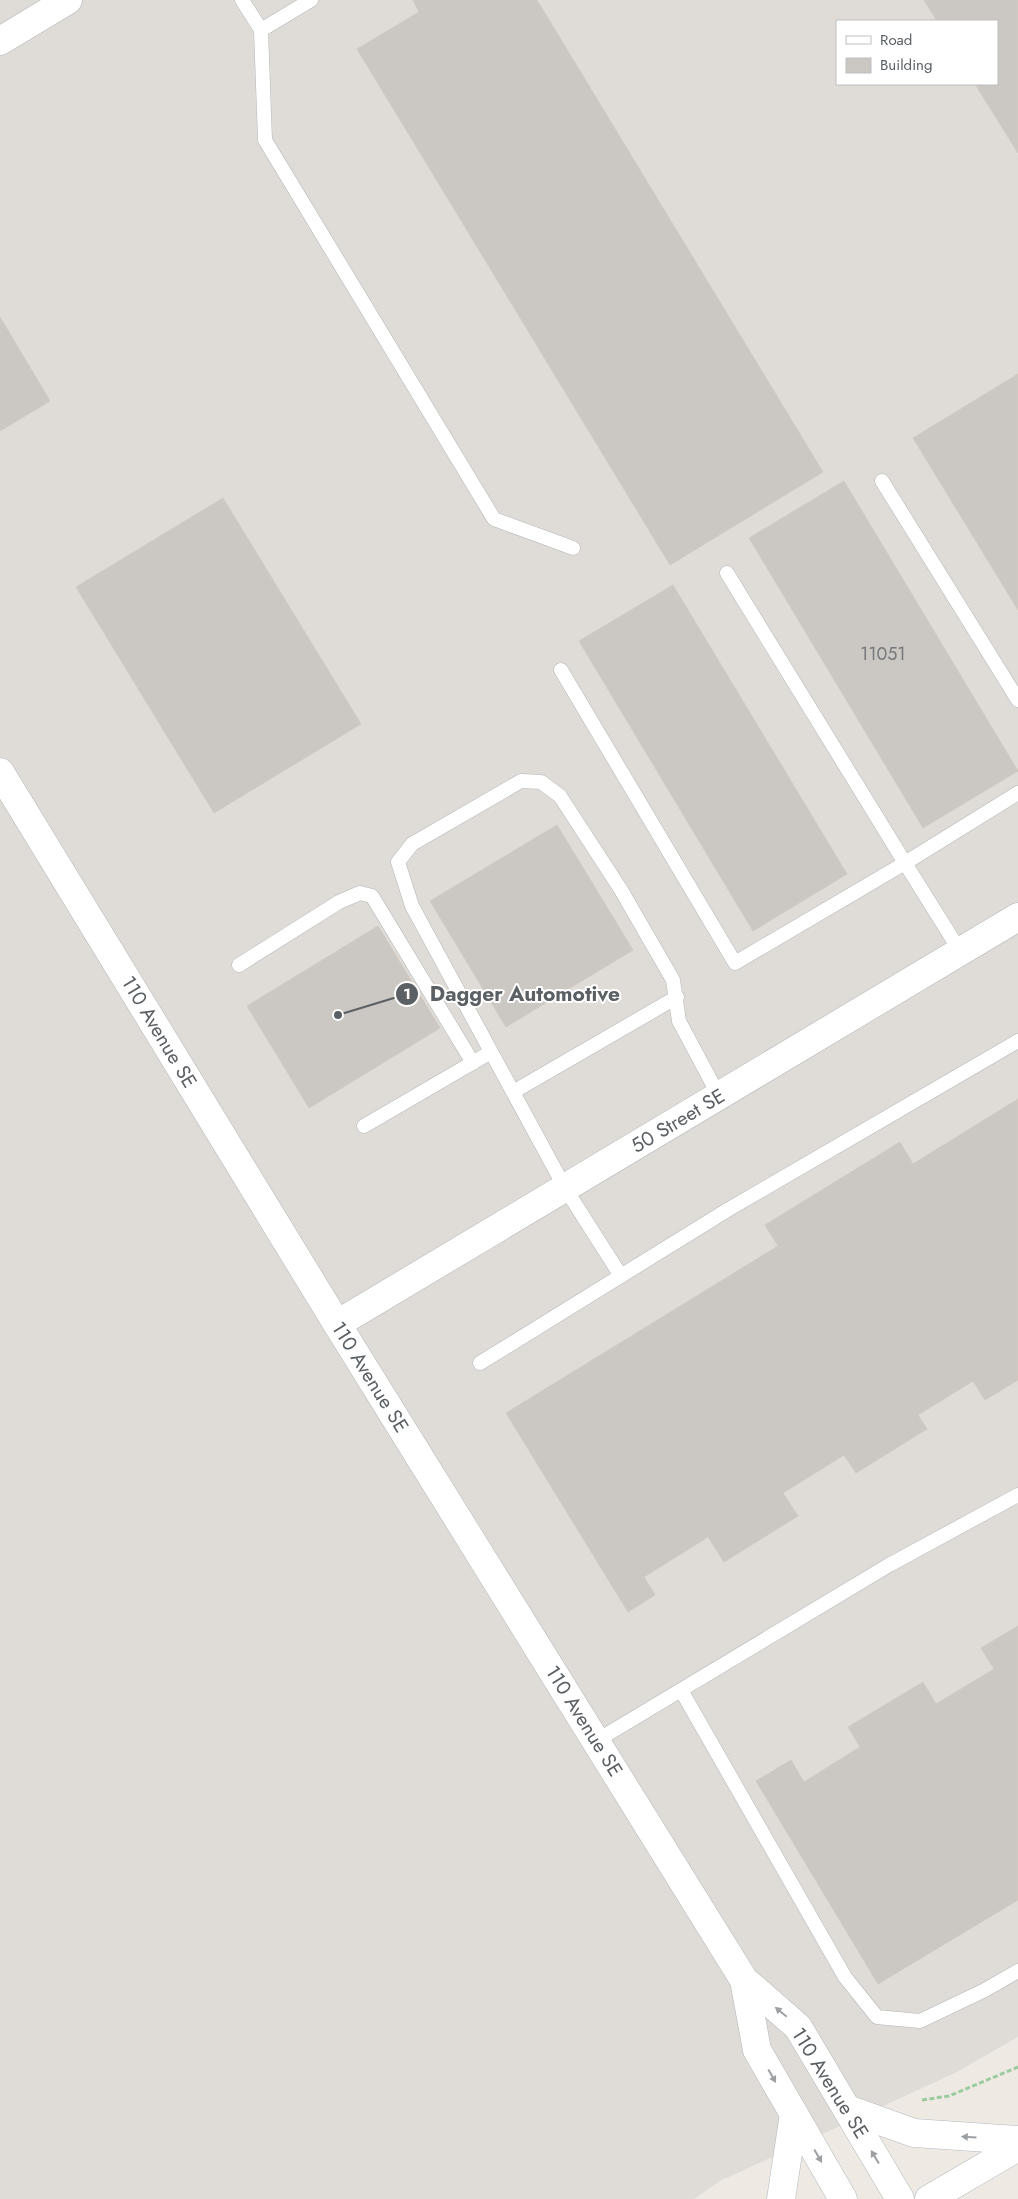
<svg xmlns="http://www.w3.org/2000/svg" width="1018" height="2199" font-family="Jost,sans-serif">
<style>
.industrial{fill:#dfdcd7;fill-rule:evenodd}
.building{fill:#cbc7c2;stroke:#d2cac1}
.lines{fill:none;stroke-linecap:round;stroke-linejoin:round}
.service-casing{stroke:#b3b7ba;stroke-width:15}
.minor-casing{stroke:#b3b7ba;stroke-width:29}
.secondary-casing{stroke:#b4b9bd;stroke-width:29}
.path{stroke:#9bcca1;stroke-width:3;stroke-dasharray:5 2.5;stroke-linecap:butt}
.service{stroke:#fff;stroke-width:14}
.minor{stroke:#fff;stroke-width:28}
.secondary{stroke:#fff;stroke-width:28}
.oneway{fill:#9da0a2}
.labels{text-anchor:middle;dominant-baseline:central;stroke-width:4;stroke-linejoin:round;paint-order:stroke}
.number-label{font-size:18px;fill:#777a7c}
.street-label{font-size:20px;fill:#5b6064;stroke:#fff}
.leader{fill:none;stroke:#5b6064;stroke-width:2}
.callout-dot{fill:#5b6064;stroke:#fff;stroke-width:2}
.mark-label{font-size:15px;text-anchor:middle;font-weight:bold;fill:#fff}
.callout-label{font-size:21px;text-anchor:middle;font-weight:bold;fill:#5b6064;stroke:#fff;stroke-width:4;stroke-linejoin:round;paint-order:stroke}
</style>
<rect width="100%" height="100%" fill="#eeeae3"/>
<path class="industrial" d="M0,0H1018V2037L955,2073L720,2181L694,2199H0ZM837,21H997V84H837Z"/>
<path class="building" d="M537,0L823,472L670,565L357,49L419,12L413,0Z
M924,0H1018V153L975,84H997V21H937Z
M0,317L50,401L0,431Z
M1018,374V610L913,438Z
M844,481L1018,771L923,828L749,538Z
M223,498L361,724L214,813L76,587Z
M673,585L847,874L753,931L579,641Z
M557,825L633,950L506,1027L430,901Z
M378,926L440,1028L309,1108L247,1006Z
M1018,1099V1380L985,1400L973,1381L918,1415L927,1429L856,1473L844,1455L783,1493L798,1516L724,1562L708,1537L644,1577L655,1595L628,1612L506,1413L778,1246L765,1225L900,1142L913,1164Z
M1018,1626V1900L878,1984L756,1781L791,1760L804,1782L860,1747L848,1727L923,1682L936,1704L994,1669L981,1648Z"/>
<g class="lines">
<defs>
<path id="service" d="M242,0L261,30L265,140L494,519L573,548
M261,30L311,0
M882,481L1018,700
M561,670L735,963L905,863L727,573
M960,951L905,863L1018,793
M239,965L339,902L360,893L372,896L473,1063
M513,1092L677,997
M364,1126L491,1052
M621,1276L565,1188L412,906L398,862L412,844L521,781L541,782L560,796L621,890L673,980L679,1021L719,1096
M480,1363L729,1209L1018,1041
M681,1690L845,1977L877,2017L920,2021L985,1990L1018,1971
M596,1741L889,1565L1018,1495"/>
<path id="minor" d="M0,41L68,0
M0,772L337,1324L744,1980L798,2027L900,2199
M337,1324L1018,917
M744,1980L757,2050L843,2199"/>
<path id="secondary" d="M847,2109L914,2133L1018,2140
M781,2199L794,2114
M929,2199L1018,2147"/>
</defs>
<use href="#service" class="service-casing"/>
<use href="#minor" class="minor-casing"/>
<use href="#secondary" class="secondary-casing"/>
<path class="path" d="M922,2100L949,2096L1018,2067"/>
<use href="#service" class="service"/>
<use href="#minor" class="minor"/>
<use href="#secondary" class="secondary"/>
</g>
<defs><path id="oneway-solid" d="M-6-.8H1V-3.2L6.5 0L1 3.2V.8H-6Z" transform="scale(1.25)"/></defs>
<g class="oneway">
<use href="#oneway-solid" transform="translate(781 2012) rotate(-140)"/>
<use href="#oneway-solid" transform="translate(772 2076) rotate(60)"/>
<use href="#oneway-solid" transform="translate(969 2137) rotate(-177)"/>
<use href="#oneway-solid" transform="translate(818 2156) rotate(60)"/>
<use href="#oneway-solid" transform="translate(875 2157) rotate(-121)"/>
</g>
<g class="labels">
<g class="number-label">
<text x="883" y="654">11051</text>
</g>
<g class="street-label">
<text transform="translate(159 1032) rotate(59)">110 Avenue SE</text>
<text transform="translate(678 1121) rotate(-31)">50 Street SE</text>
<text transform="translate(370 1377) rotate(58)">110 Avenue SE</text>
<text transform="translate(584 1721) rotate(58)">110 Avenue SE</text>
<text transform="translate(830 2083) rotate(58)">110 Avenue SE</text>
</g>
</g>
<path class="leader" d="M338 1015L407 994"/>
<g class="callout-dot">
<circle cx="338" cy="1015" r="5"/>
<circle cx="407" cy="994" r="12"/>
</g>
<g class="mark-label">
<text x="407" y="999">1</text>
</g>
<g class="callout-label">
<text x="525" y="1001">Dagger Automotive</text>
</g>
<rect x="836" y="20" width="162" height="65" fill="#ffffff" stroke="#bdbfc1"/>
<rect x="846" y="36" width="25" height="8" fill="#ffffff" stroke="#bdbfc1"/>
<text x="880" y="45" font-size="15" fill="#5b6064">Road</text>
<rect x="846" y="58" width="25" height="15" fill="#cbc7c2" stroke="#bdbfc1"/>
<text x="880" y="70" font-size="15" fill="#5b6064">Building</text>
</svg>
